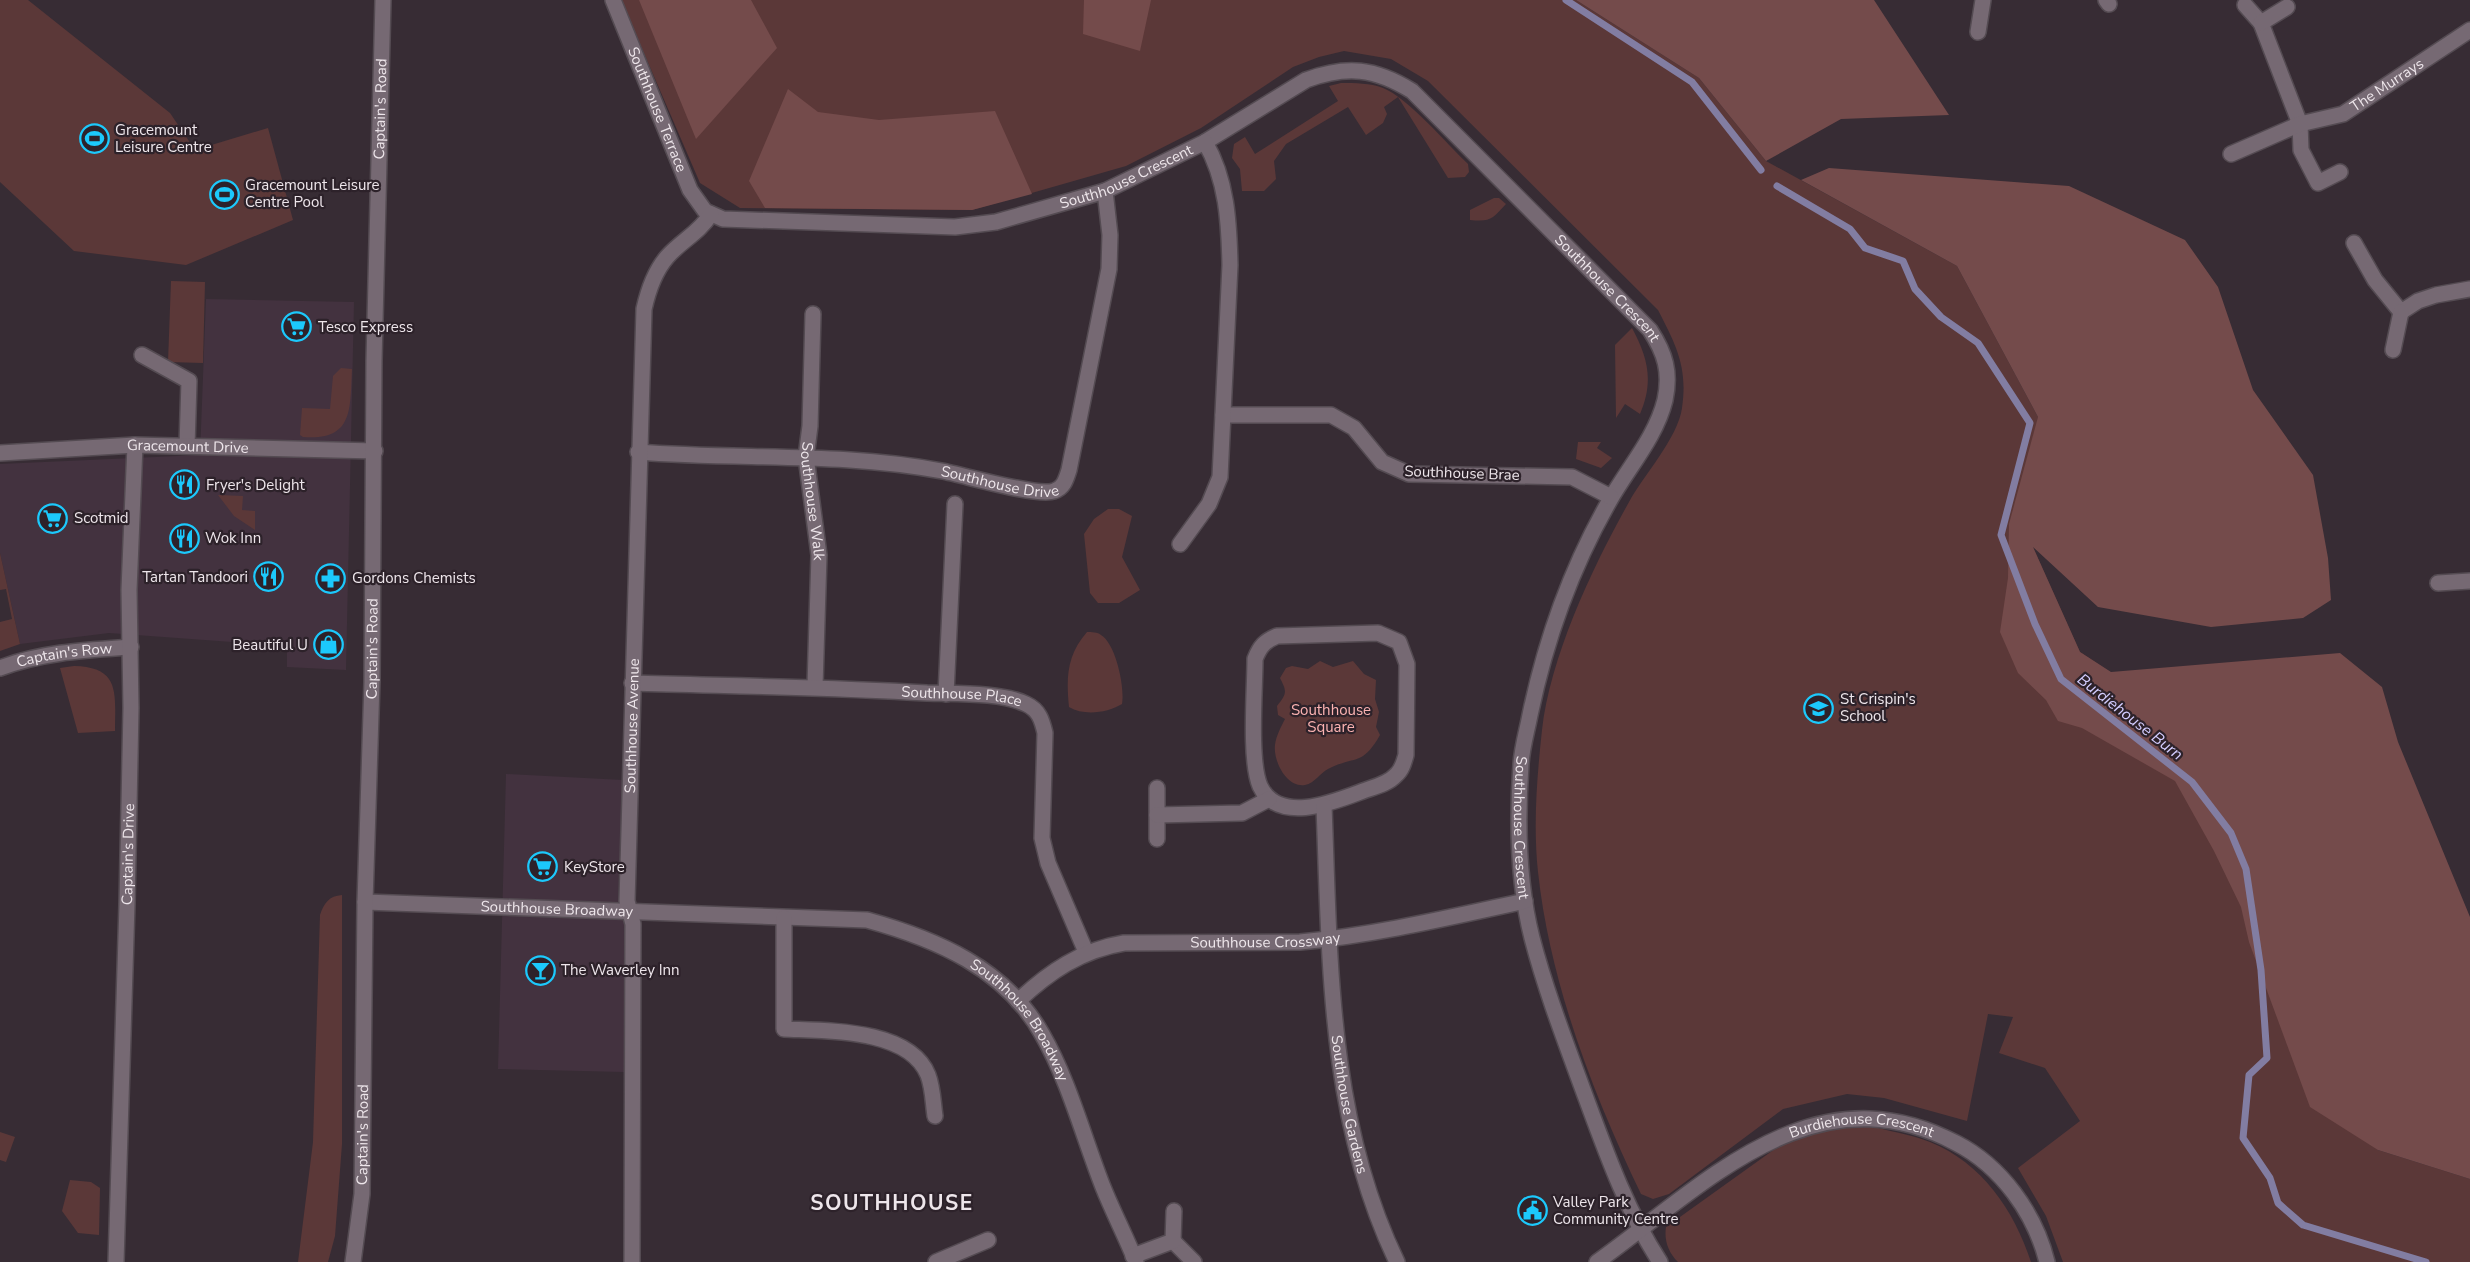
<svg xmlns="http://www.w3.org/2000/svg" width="2470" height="1262" font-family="'Nunito Sans',sans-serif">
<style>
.built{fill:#43323f}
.green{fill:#5b3838}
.forest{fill:#744b4b}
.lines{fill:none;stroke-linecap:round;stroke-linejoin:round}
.stream{stroke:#827da2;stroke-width:7}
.street-casing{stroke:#544b52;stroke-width:18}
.secondary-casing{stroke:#544b52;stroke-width:18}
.street{stroke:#766973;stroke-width:15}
.secondary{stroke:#766973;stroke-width:15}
.labels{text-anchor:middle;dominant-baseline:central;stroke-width:4.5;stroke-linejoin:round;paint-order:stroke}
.street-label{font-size:15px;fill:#eee6eb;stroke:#2d222a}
.poi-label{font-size:15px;fill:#eee6eb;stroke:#2d222a;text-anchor:start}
.park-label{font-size:15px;fill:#fcb3b2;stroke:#2d222a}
.water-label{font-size:16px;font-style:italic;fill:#d3cdff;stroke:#2d222a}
.district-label{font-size:21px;font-weight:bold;letter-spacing:1.5px;fill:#eee6eb;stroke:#2d222a}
</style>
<rect width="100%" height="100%" fill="#372c34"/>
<path class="built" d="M206,299L354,302L346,670L287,667V646L109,633L20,644L0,553V464L200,455Z
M506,774L623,780L618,895L626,922L624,1072L498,1069Z"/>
<path class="green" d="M0,0H28L170,113L195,150L268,128L293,220L186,265L74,251L0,182Z
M621,0H1576L1699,78L1766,161L1957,266L2038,417L2032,545L2080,652L2190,725L2378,1150L2470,1179V1262H2063L2046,1216L2018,1168L2080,1121L2045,1068L1999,1053L2013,1017L1988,1014L1967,1121L1884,1098L1847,1094L1783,1109L1669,1194L1653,1199L1641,1194C1593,1094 1550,983 1538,872C1533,826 1537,776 1542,730C1550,657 1593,566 1629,502C1643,476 1678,438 1682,408C1688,367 1676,345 1658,310L1428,81L1391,59L1344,51L1319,57L1293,67L1201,128L1126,166L972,210L740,208L700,183Z
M1341,83C1355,83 1370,83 1383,88C1407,97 1448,145 1468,164L1469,172L1465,177L1448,178L1398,97L1384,107L1387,114L1383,123L1366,135L1348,107L1286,144L1274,161L1276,179L1264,191H1242L1240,169L1232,158L1234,144L1245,137L1255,154L1338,101L1329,86Z
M1494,198H1499L1506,204C1492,219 1491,222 1470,220V210Z
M171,281L205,282L203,363L168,362Z
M1632,328C1648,358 1654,381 1640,414L1625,404L1616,418L1615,345Z
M341,368L352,369C350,409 354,441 303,437L300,435L302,408L330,409L333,376Z
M1578,442H1601L1597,448L1612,458L1601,468L1576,459Z
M218,495L243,496L242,510L255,511V530L234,516Z
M1108,509H1119L1132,516L1122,557L1140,590L1119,603H1098L1090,593L1084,534L1094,519Z
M0,553L20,644L0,651V622L12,619L6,589L0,590Z
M1087,632C1091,632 1098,632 1101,635C1116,644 1125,688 1122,704C1107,713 1084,716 1069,707C1066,677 1067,655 1087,632Z
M1320,661L1333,667L1353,661L1364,674L1376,680L1375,699L1379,712L1376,727L1380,735C1362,767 1355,755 1328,769C1320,773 1315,783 1305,785C1286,788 1273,760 1275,745C1276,736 1281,727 1285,719L1278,715L1277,706C1287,693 1287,692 1280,678L1286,668L1292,666L1308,669Z
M74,666C121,667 115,694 115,731L78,733L60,668Z
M342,895V1144L335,1236L328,1262H298L313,1142L320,915C324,903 329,896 342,895Z
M1867,1125C1887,1131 1910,1134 1930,1142C1982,1163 2014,1210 2031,1262H1678C1668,1252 1664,1240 1666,1227L1779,1146L1824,1129Z
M0,1132L15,1137L6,1162L0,1160Z
M70,1180L91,1182L100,1188L99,1235L78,1233L62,1211Z"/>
<path class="forest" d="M639,0H751L777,48L696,139Z
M1084,0H1151L1140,51L1083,34Z
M1576,0H1874L1949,115L1841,119L1766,161L1699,78Z
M788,89L818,112L879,120L995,111L1032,194L972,210L765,208L749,181Z
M1829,168L2069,186L2185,240L2218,287L2253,390L2313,475L2328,558L2331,600L2303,618L2211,627L2098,607L2033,547L2080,652L2111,672L2340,653L2382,687L2398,742L2470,917V1179L2378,1150L2310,1107L2249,942L2241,907L2214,851L2175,781L2082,728L2058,721L2046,700L2018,673L2000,632L2008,578L2009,524L2038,417L1957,266L1801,180Z"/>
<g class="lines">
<path class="stream" d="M1566,0L1692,82L1761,170
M1777,186L1850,229L1865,248L1903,261L1915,289L1941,317L1978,343L2030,423L2001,535L2035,624L2061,679L2192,782L2231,833L2246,869L2261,970L2267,1058L2249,1075L2243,1138L2270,1178L2278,1203L2303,1225L2426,1262"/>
<defs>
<g id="street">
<path id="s1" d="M613,0L690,190L705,211L723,219L955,227L996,222L1105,191L1205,142L1306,80C1347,65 1375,68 1412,91L1650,330C1665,353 1671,372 1665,400C1656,437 1628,468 1610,500C1571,568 1546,638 1530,715C1527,731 1522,747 1521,764C1517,820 1518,883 1532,938C1546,992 1567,1046 1586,1098C1607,1155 1627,1211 1660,1262"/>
<path d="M2106,0L2109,4"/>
<path d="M2245,5L2261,23L2300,124L2301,150L2318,183L2340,172"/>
<path d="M2261,23L2287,7"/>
<path d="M1978,32L1983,0"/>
<path id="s2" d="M2231,154L2300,124L2343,114L2470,30"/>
<path d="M2354,243L2375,280L2401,312L2418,301L2436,295L2470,289"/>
<path id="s3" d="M813,314L810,426L806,457L819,555L815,686"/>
<path d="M2393,350L2401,312"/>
<path d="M142,355L189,381L187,446"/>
<path d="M1223,415H1331L1354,428L1382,462L1409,474L1572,477L1611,497"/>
<path id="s4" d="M638,452C740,460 841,452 942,471C964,475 1037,497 1054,491C1064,488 1066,479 1069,470L1109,269L1110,235L1105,191"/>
<path id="s5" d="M0,453L135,445L375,451"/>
<path d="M1180,544L1209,504L1220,477L1230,265C1229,222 1227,180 1205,142"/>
<path d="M2438,583L2470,581"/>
<path d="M1378,633L1399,642L1407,664L1406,755C1404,762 1402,770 1396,775C1388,784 1374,787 1363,791C1334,802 1278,825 1260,786C1249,760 1255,689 1255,659C1260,646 1265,641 1277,636Z"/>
<path id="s6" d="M0,668C42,652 87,650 131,647"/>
<path id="s7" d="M632,683C730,686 828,687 927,693C955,694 1001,692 1026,704C1039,710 1042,720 1045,733L1042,838L1048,863L1086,952"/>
<path d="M946,694L955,504"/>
<path d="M1157,788V839"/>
<path id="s8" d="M1324,806C1330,961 1328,1119 1397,1262"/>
<path d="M1157,815L1242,813L1269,799"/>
<path id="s9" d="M365,902L867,920C936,939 1005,968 1042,1034C1069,1081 1083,1136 1103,1187C1113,1212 1126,1237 1136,1262"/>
<path d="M784,918V1029C825,1031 909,1028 928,1075C933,1088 933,1103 935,1116"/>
<path id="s10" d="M1018,1001C1049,972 1081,950 1124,943L1300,942C1376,935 1451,917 1525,901"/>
<path d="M1173,1241L1194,1262"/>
<path d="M1133,1256L1173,1241L1174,1211"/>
<path id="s11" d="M116,1262L127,904L131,708L129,590L135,445"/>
<path id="s12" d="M632,1262L633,924L627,901L644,309C648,291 654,272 667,257C681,241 699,233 711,214"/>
<path d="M936,1262L988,1240"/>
<path id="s13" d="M1597,1262C1706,1184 1813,1068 1956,1143C2001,1166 2035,1213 2047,1262"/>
</g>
<g id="secondary">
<path id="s14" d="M353,1262L362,1194L365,902L372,682L374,361L383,0"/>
</g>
</defs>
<use href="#street" class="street-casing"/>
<use href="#secondary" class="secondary-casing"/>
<use href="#street" class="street"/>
<use href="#secondary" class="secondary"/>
</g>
<defs>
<symbol id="stadium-ring" viewBox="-11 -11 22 22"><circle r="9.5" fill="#2d222a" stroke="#1cc9fc" stroke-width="1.5"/><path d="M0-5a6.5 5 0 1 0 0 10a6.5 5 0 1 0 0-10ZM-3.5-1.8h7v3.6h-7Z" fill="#1cc9fc"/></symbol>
<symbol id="supermarket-ring" viewBox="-11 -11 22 22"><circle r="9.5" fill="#2d222a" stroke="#1cc9fc" stroke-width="1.5"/><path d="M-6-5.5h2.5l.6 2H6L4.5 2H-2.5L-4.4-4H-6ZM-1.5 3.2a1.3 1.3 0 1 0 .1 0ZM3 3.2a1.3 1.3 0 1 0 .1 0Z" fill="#1cc9fc"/></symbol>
<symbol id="restaurant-ring" viewBox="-11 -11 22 22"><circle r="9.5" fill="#2d222a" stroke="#1cc9fc" stroke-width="1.5"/><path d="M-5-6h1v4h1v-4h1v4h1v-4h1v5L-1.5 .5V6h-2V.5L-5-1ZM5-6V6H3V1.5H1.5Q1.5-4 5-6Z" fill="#1cc9fc"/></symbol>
<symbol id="pharmacy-ring" viewBox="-11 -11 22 22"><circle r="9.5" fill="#2d222a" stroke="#1cc9fc" stroke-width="1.5"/><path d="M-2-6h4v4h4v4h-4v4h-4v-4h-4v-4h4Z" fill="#1cc9fc"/></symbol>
<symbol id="shop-ring" viewBox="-11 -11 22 22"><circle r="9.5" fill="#2d222a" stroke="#1cc9fc" stroke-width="1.5"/><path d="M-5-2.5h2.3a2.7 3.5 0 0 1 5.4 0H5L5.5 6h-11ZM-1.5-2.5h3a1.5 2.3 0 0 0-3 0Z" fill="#1cc9fc"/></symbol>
<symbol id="school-ring" viewBox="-11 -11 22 22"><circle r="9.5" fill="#2d222a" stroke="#1cc9fc" stroke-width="1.5"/><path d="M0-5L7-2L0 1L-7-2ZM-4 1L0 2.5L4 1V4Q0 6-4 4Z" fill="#1cc9fc"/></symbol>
<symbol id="bar-ring" viewBox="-11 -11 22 22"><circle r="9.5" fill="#2d222a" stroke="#1cc9fc" stroke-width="1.5"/><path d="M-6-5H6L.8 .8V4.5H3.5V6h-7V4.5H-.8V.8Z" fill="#1cc9fc"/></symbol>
<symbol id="civic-ring" viewBox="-11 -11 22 22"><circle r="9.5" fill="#2d222a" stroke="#1cc9fc" stroke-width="1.5"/><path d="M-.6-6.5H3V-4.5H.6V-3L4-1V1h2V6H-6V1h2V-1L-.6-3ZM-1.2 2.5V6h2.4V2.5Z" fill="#1cc9fc"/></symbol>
</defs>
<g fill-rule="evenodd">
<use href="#stadium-ring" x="78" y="122" width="33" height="33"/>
<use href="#stadium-ring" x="208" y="178" width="33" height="33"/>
<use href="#supermarket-ring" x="280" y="310" width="33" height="33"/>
<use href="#restaurant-ring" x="168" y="468" width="33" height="33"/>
<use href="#supermarket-ring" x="36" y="502" width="33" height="33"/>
<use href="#restaurant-ring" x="168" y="522" width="33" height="33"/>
<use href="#restaurant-ring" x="252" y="560" width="33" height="33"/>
<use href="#pharmacy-ring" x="314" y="562" width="33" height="33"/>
<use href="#shop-ring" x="312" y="628" width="33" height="33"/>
<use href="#school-ring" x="1802" y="692" width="33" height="33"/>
<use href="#supermarket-ring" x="526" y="850" width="33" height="33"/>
<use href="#bar-ring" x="524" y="954" width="33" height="33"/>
<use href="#civic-ring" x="1516" y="1194" width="33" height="33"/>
</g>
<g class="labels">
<g class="street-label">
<text stroke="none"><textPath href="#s2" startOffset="172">The Murrays</textPath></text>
<text stroke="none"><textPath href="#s14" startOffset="1154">Captain's Road</textPath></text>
<text stroke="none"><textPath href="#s1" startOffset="118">Southhouse Terrace</textPath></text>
<text stroke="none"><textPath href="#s1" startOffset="662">Southhouse Crescent</textPath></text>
<text stroke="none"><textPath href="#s1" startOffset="1256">Southhouse Crescent</textPath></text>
<text stroke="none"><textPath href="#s5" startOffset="188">Gracemount Drive</textPath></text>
<text transform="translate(1462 473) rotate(2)">Southhouse Brae</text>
<text stroke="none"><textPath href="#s4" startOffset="364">Southhouse Drive</textPath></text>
<text stroke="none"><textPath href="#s3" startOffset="188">Southhouse Walk</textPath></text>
<text stroke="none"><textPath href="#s14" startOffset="614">Captain's Road</textPath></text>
<text stroke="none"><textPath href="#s6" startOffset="66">Captain's Row</textPath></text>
<text stroke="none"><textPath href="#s7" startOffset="330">Southhouse Place</textPath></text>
<text stroke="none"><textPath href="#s12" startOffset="537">Southhouse Avenue</textPath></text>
<text stroke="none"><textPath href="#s1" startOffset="1848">Southhouse Crescent</textPath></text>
<text stroke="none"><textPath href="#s11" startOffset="408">Captain's Drive</textPath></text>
<text stroke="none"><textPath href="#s9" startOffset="192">Southhouse Broadway</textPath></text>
<text stroke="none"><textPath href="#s10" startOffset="264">Southhouse Crossway</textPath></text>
<text stroke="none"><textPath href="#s9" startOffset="692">Southhouse Broadway</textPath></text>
<text stroke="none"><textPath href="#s8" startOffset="300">Southhouse Gardens</textPath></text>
<text stroke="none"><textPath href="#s14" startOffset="128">Captain's Road</textPath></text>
<text stroke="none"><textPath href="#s13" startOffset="306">Burdiehouse Crescent</textPath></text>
</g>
<g class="poi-label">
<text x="115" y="130">Gracemount<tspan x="115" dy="17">Leisure Centre</tspan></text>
<text x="245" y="185">Gracemount Leisure<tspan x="245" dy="17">Centre Pool</tspan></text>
<text x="318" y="327">Tesco Express</text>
<text x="206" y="485">Fryer's Delight</text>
<text x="74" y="518">Scotmid</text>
<text x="205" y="538">Wok Inn</text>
<text x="248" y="577" text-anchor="end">Tartan Tandoori</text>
<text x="352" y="578">Gordons Chemists</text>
<text x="308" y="645" text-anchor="end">Beautiful U</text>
<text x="1840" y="699">St Crispin's<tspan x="1840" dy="17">School</tspan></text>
<text x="564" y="867">KeyStore</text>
<text x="561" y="970">The Waverley Inn</text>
<text x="1553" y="1202">Valley Park<tspan x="1553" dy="17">Community Centre</tspan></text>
</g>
<g class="park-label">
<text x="1331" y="710">Southhouse<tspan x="1331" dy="17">Square</tspan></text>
</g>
<g class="water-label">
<text transform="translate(2130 717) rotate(38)">Burdiehouse Burn</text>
</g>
<g class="district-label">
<text x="892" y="1203">SOUTHHOUSE</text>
</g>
</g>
</svg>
